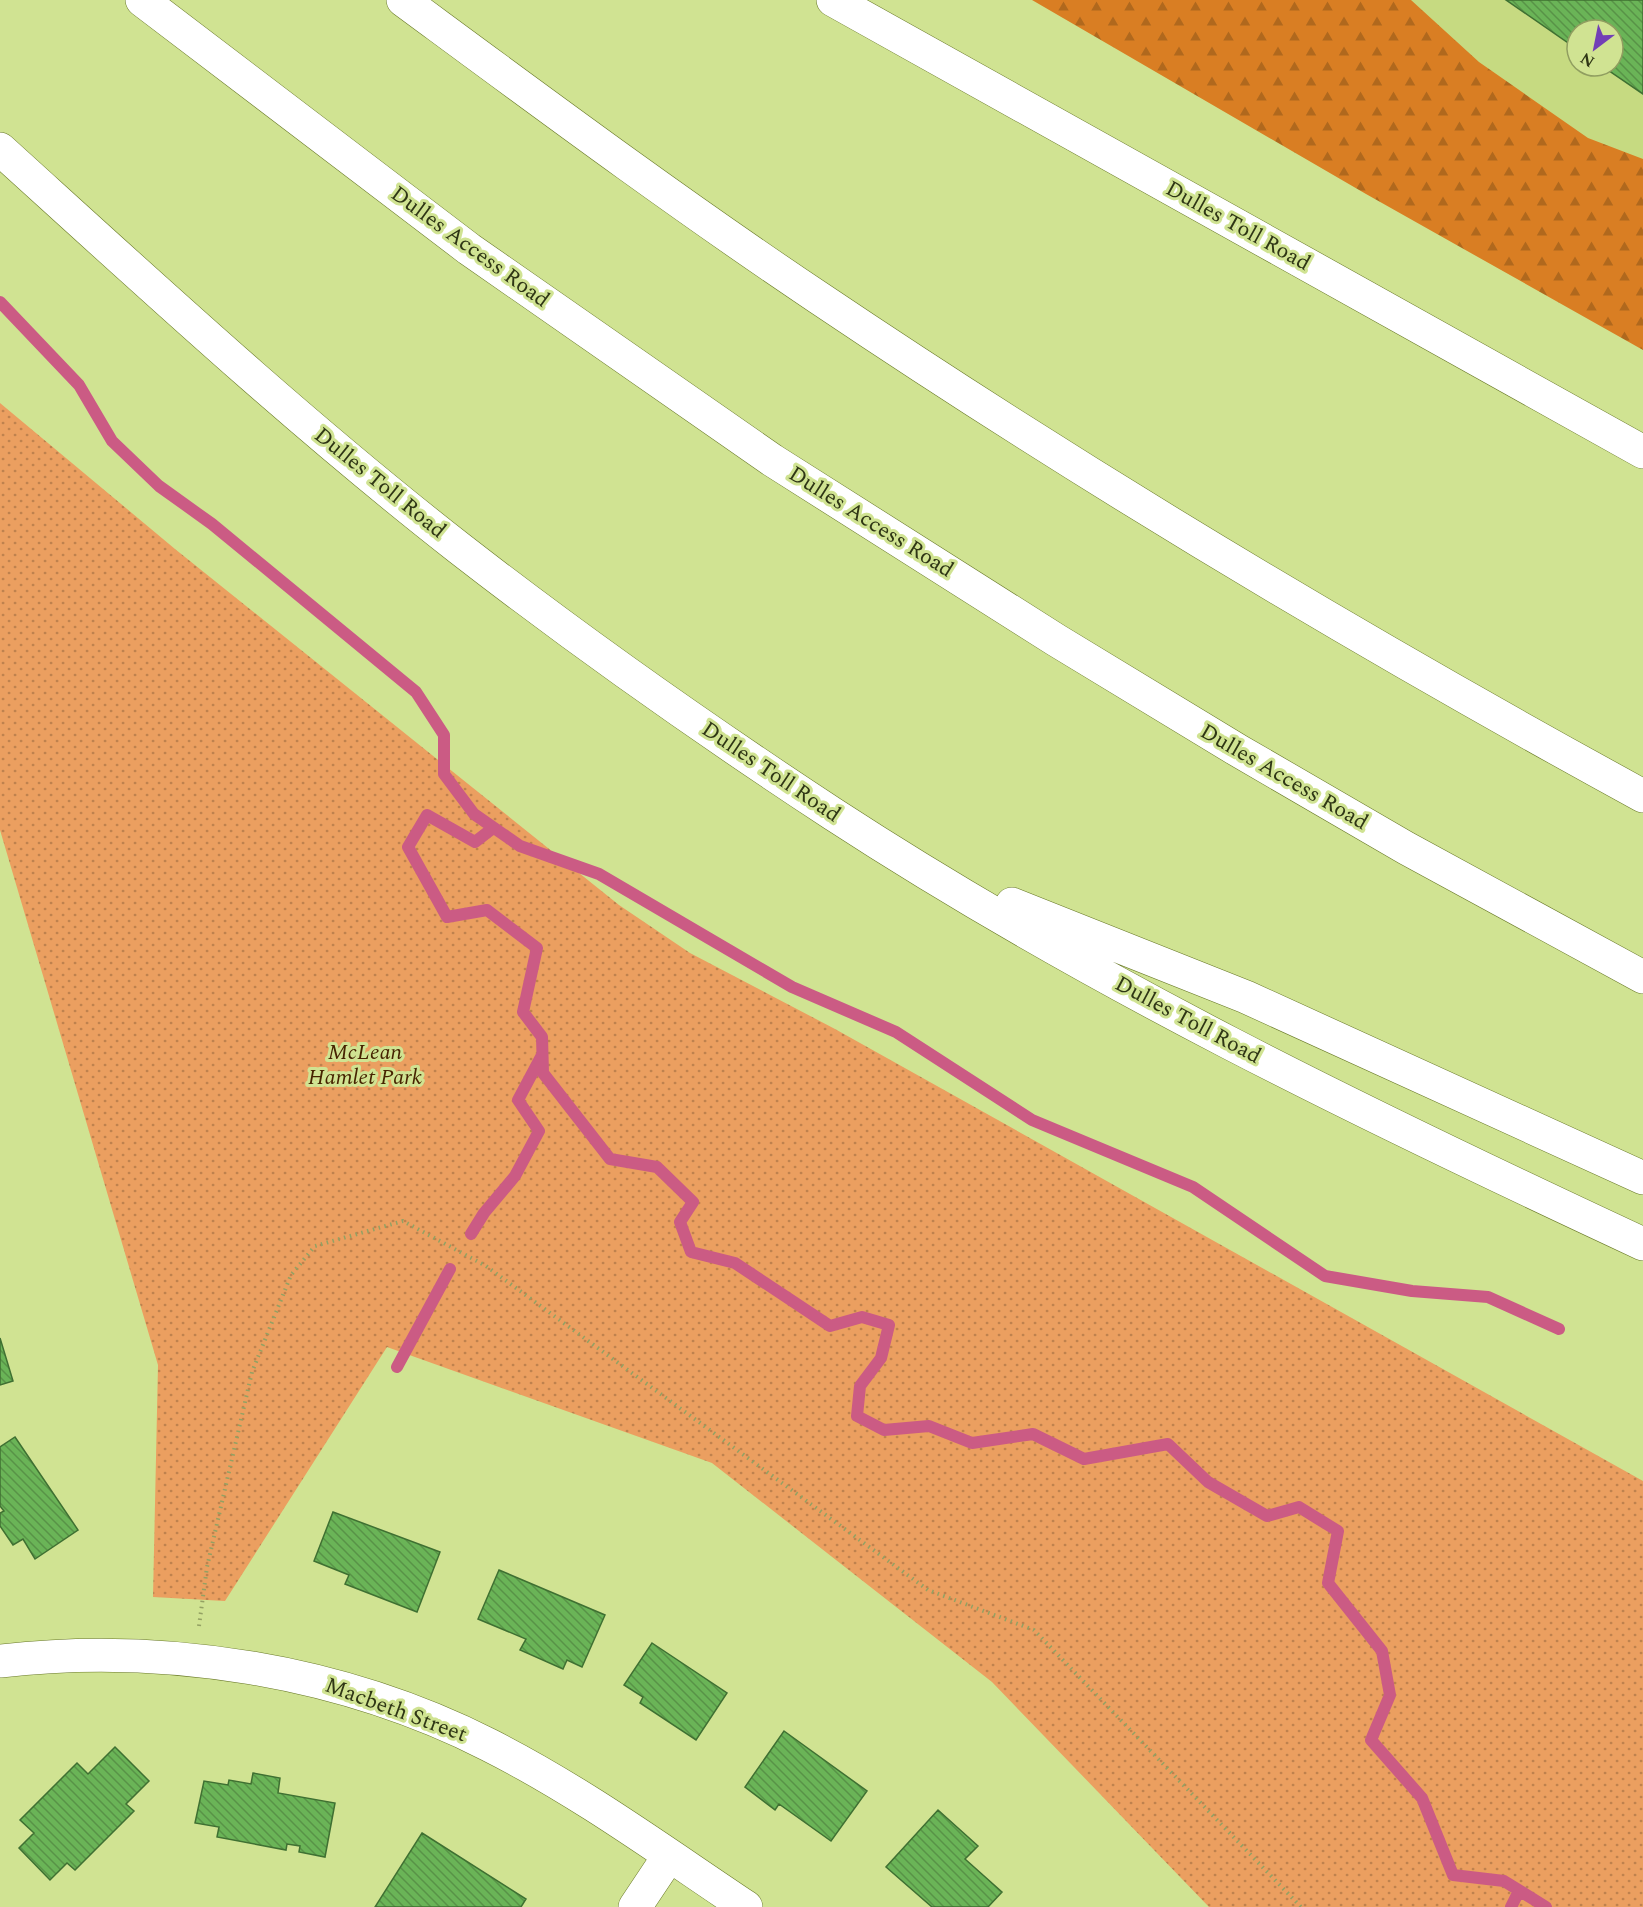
<svg xmlns="http://www.w3.org/2000/svg" width="1643" height="1907" font-family="Spectral,serif">
<style>
.built{fill:#c6da81;fill-rule:evenodd}
.forest{fill:url(#forest-firs)}
.park{fill:url(#park-dots)}
.lines{fill:none;stroke-linecap:round;stroke-linejoin:round}
.stream{stroke:#cb5b84;stroke-width:12}
.building{fill:url(#building-back-hatch);stroke:#3f7032;stroke-width:1.5}
.minor-casing{stroke:#687827;stroke-width:34}
.motorway-casing{stroke:#687827;stroke-width:34}
.path{stroke:#93a163;stroke-width:4;stroke-dasharray:1.5 4.5;stroke-linecap:butt}
.minor{stroke:#fff;stroke-width:33}
.motorway{stroke:#fff;stroke-width:33}
.labels{text-anchor:middle;dominant-baseline:central;stroke-width:6;stroke-linejoin:round;paint-order:stroke}
.street-label{font-size:22px;fill:#2f3615;stroke:#d0e392}
.park-label{font-size:22px;font-style:italic;fill:#462300;stroke:#d0e392}
</style>
<defs>
<pattern id="forest-firs" width="22" height="20" patternUnits="userSpaceOnUse" patternTransform="scale(1.5)"><rect width="22" height="20" fill="#d97e23"/><path d="M5 1l3.5 6h-7zM16 11l3.5 6h-7z" fill="#b0681d"/></pattern>
<pattern id="park-dots" width="8" height="8" patternUnits="userSpaceOnUse" patternTransform="scale(1.5)"><rect width="8" height="8" fill="#eb9f60"/><path d="M2 2h.1M6 6h.1" fill="none" stroke="#bf824e" stroke-width="1.8" stroke-linecap="round"/></pattern>
<pattern id="building-back-hatch" width="6" height="6" patternUnits="userSpaceOnUse" patternTransform="scale(1.5)"><rect width="6" height="6" fill="#6ab457"/><path d="M-1 5l2 2M0 0l6 6M5-1l2 2" fill="none" stroke="#589347"/></pattern>
</defs>
<rect width="100%" height="100%" fill="#d0e392"/>
<path class="built" d="M1146,0H1643V299ZM1577,30H1613V66H1577Z"/>
<path class="forest" d="M1032,0H1411L1479,62L1588,138L1643,159V350L1366,194Z"/>
<path class="park" d="M0,403L175,549L619,905L690,953L835,1029L1643,1481V1907H1209L992,1682L712,1463L387,1347L225,1601L153,1597L158,1365L0,830Z"/>
<g class="lines">
<path class="stream" d="M0,302L79,385L112,441L159,486L212,524L416,692L444,735V774L474,814L520,846L599,874L792,987L896,1032L1032,1120L1193,1187L1325,1276L1412,1291L1488,1297L1559,1329
M493,828L475,842L427,815L408,847L447,917L487,910L537,948L523,1012L542,1037L543,1073L610,1159L657,1167L693,1202L680,1222L691,1252L735,1263L830,1326L862,1317L889,1325L881,1358L860,1386L857,1416L884,1430L929,1426L972,1443L1033,1434L1084,1459L1168,1444L1208,1482L1267,1516L1299,1507L1338,1531L1328,1583L1382,1651L1390,1695L1371,1740L1422,1798L1453,1875L1504,1881L1546,1907
M471,1234L484,1213L515,1176L539,1131L518,1100L542,1055
M397,1367L450,1269
M1511,1907L1519,1891"/>
</g>
<path class="building" d="M1506,0H1643V94L1602,66H1613V30H1577V49Z
M0,1338L13,1381L0,1385Z
M15,1437L78,1530L35,1559L23,1539L13,1545L0,1526V1513L4,1511L0,1506V1447Z
M333,1512L440,1552L417,1612L345,1584L349,1575L314,1561Z
M499,1570L605,1615L582,1667L567,1660L563,1669L520,1650L526,1639L478,1619Z
M652,1643L727,1693L696,1740L640,1703L643,1697L624,1685Z
M784,1731L867,1791L831,1841L779,1804L775,1810L745,1787Z
M115,1747L149,1781L126,1804L134,1811L75,1870L67,1863L50,1880L19,1848L34,1833L20,1820L77,1763L88,1774Z
M253,1773L280,1778L278,1793L335,1803L325,1857L299,1852L300,1846L287,1844L286,1850L217,1837L219,1827L195,1823L204,1781L228,1785L229,1780L251,1784Z
M938,1810L978,1846L965,1859L1002,1892L988,1907H932L886,1867Z
M422,1833L526,1899L521,1907H375Z"/>
<g class="lines">
<defs>
<path id="minor" d="M0,1661C164,1642 341,1670 489,1745C580,1791 662,1851 746,1907
M635,1907L669,1856"/>
<path id="motorway" d="M142,0L469,249L772,460L1056,640L1239,751L1406,848L1643,977
M403,0C540,101 677,203 819,298C1085,477 1361,642 1643,796
M833,0L1643,452
M0,149C150,285 299,423 459,548C580,642 705,730 833,814C1089,981 1366,1115 1643,1244
M1012,904L1246,997L1643,1178"/>
</defs>
<use href="#minor" class="minor-casing"/>
<use href="#motorway" class="motorway-casing"/>
<path class="path" d="M199,1626L207,1567L252,1372L291,1275L315,1246L403,1221L486,1266L928,1590L1034,1630L1301,1907"/>
<use href="#minor" class="minor"/>
<use href="#motorway" class="motorway"/>
</g>
<g class="labels">
<g class="street-label">
<text transform="translate(1238 226) rotate(29)">Dulles Toll Road</text>
<text transform="translate(470 247) rotate(36)">Dulles Access Road</text>
<text transform="translate(380 483) rotate(39)">Dulles Toll Road</text>
<text transform="translate(871 522) rotate(32)">Dulles Access Road</text>
<text transform="translate(771 772) rotate(34)">Dulles Toll Road</text>
<text transform="translate(1284 777) rotate(30)">Dulles Access Road</text>
<text transform="translate(1188 1020) rotate(28)">Dulles Toll Road</text>
<text transform="translate(396 1710) rotate(20)">Macbeth Street</text>
</g>
<g class="park-label">
<text x="365" y="1052">McLean<tspan x="365" dy="25">Hamlet Park</tspan></text>
</g>
</g>
<g transform="translate(1595 48) rotate(212)"><circle r="28" fill="#d0e392" stroke="#909e60" stroke-width="1.5"/>
<path d="M0-4.5L10 22L0 15L-10 22Z" fill="#723fb6"/>
<text y="-9" font-size="16" font-weight="bold" text-anchor="middle" fill="#2f3615">N</text>
</g>
</svg>
